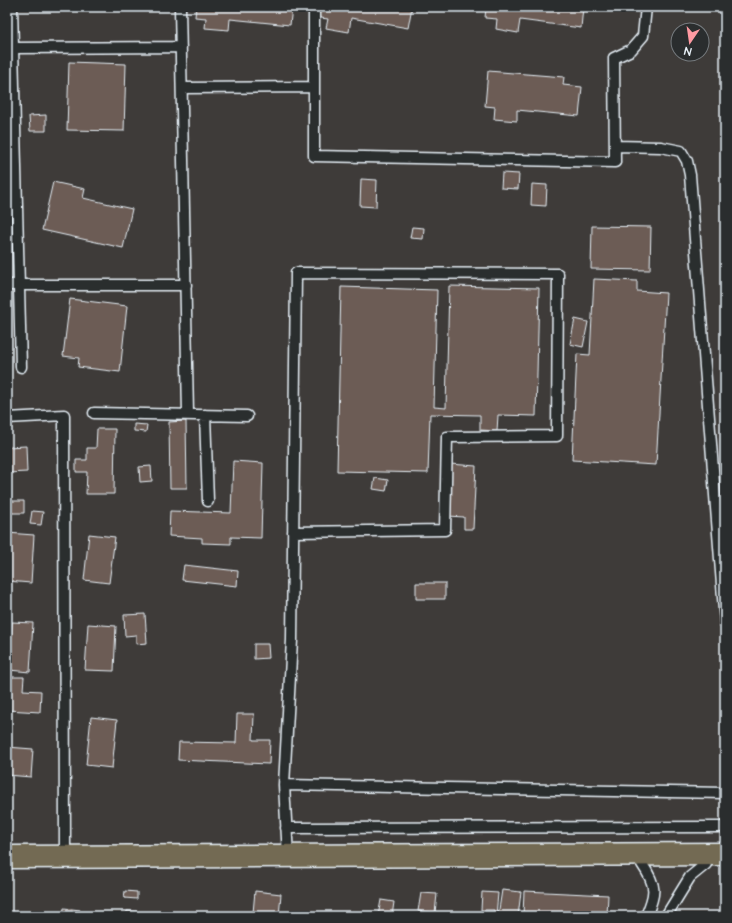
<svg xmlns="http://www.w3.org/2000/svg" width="732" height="923" font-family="'Architects Daughter',sans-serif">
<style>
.building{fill:#6c5c54;stroke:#e8f1f8}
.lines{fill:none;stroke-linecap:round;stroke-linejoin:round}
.service-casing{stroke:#e8f1f8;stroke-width:13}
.primary-casing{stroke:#e8f1f8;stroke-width:25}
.service{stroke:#2a2d2e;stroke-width:10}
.primary{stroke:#736b52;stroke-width:22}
</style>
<rect width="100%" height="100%" fill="#3e3b39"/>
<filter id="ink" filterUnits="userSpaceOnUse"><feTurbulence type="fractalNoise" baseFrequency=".025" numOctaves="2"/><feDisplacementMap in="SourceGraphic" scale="8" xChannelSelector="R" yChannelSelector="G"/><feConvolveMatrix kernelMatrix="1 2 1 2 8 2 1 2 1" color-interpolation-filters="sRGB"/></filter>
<g filter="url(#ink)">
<path class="building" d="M196,7H292L290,25L230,19L229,30L205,28L206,18L195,17Z
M316,7H412L408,28L351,18L349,32L326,28L328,19L314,17Z
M486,7H583L581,28L520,20L518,33L496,29L497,19L485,18Z
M69,62L126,64L124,131L67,130Z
M488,71L564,77L563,85L582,87L579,116L517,110V121L494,119L495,107L485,106Z
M46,115V131H30L29,116Z
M502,173L519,174L518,189L501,188Z
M361,179L377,180L376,207L360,206Z
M53,182L85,189L83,198L132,209L123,248L42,230Z
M532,184L547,185L546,206L531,205Z
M592,226L651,227L650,270L591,269Z
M412,227L424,228L423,239L410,238Z
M594,279L637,281V291L666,293L656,465L572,460L577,354L590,355Z
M449,286L539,288L536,416L498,415L497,431L480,430V415L430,414L428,473L337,471L341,287L437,290L434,407L446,408Z
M70,299L127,306L120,372L78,367L79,358L63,356Z
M575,319L588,322L583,347L570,344Z
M186,421L187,488H170L169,422Z
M134,424L147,425L146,432L134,431Z
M97,429H115L114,494H86L87,472H76V460H87V448H96Z
M26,446L27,472L7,473V447Z
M233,461L263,463L261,538L231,537V544L202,543V538L169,536L170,511L231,513Z
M450,464L476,466L473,529H464V517L448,516Z
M151,466L152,481L140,482L139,467Z
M375,478L388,480L386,491L373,489Z
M7,501H24V513H7Z
M32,511L43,512L41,525L30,524Z
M7,533L34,535L31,583L7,581Z
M89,534L115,537L109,583L84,580Z
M184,565L238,571L237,586L182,580Z
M416,583H445V599H416Z
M145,614L147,643L136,644V635L125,636L124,615Z
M12,622L33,623L30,672L9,670Z
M88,624L116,626L114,671L85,670Z
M254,644H268L269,658L254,659Z
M9,677H24L23,690L41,691L40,712L7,710Z
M237,714H254L253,740H270L269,764L178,760L179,742L236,743Z
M91,717L117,720L112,768L86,765Z
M7,747L33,749L31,777L7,775Z
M502,890L521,892L518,916H498Z
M125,891L137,892V899L124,898Z
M255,891L281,894L279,916L253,913Z
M524,891L608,895L607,916H523Z
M482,892L498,893L496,916H494V910H481Z
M421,893L437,894L435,913L418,911Z
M381,900L394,902L392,916H378Z
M64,908L80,910L79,916H63Z
M127,911L165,913V916H126Z
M310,911L314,916H304Z"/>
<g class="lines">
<defs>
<path id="service" d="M12,7L21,367
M180,7L188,414
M314,7V156L615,162L614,58L631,50L643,36L646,7
M14,48L181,47
M182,88L314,87
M615,146L661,147L681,151L687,161L690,175L725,623
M7,285H186
M94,413L247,416
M205,415L208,501
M7,418L64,415L65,857
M284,785L725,793
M286,828L725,827
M288,856L284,785L292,640L296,273L558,274L557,436L447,437L445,530L293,532
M642,864C657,886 656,893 646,916
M666,916L690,877L706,864"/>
<path id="primary" d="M7,857L725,854"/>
</defs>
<use href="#service" class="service-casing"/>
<use href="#primary" class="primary-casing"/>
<use href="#service" class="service"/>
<use href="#primary" class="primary"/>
</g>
</g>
<rect width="732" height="923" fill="none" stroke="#2a2d2e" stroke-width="24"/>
<rect x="12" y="12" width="708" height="899" fill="none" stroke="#e8f1f8" stroke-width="1.5" filter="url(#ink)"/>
<g transform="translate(690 42) rotate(193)"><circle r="19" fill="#2a2d2e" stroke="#767b7f"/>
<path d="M0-3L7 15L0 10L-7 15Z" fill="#ff9aa2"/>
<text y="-6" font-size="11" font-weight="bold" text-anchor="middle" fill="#e8f1f8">N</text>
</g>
</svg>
